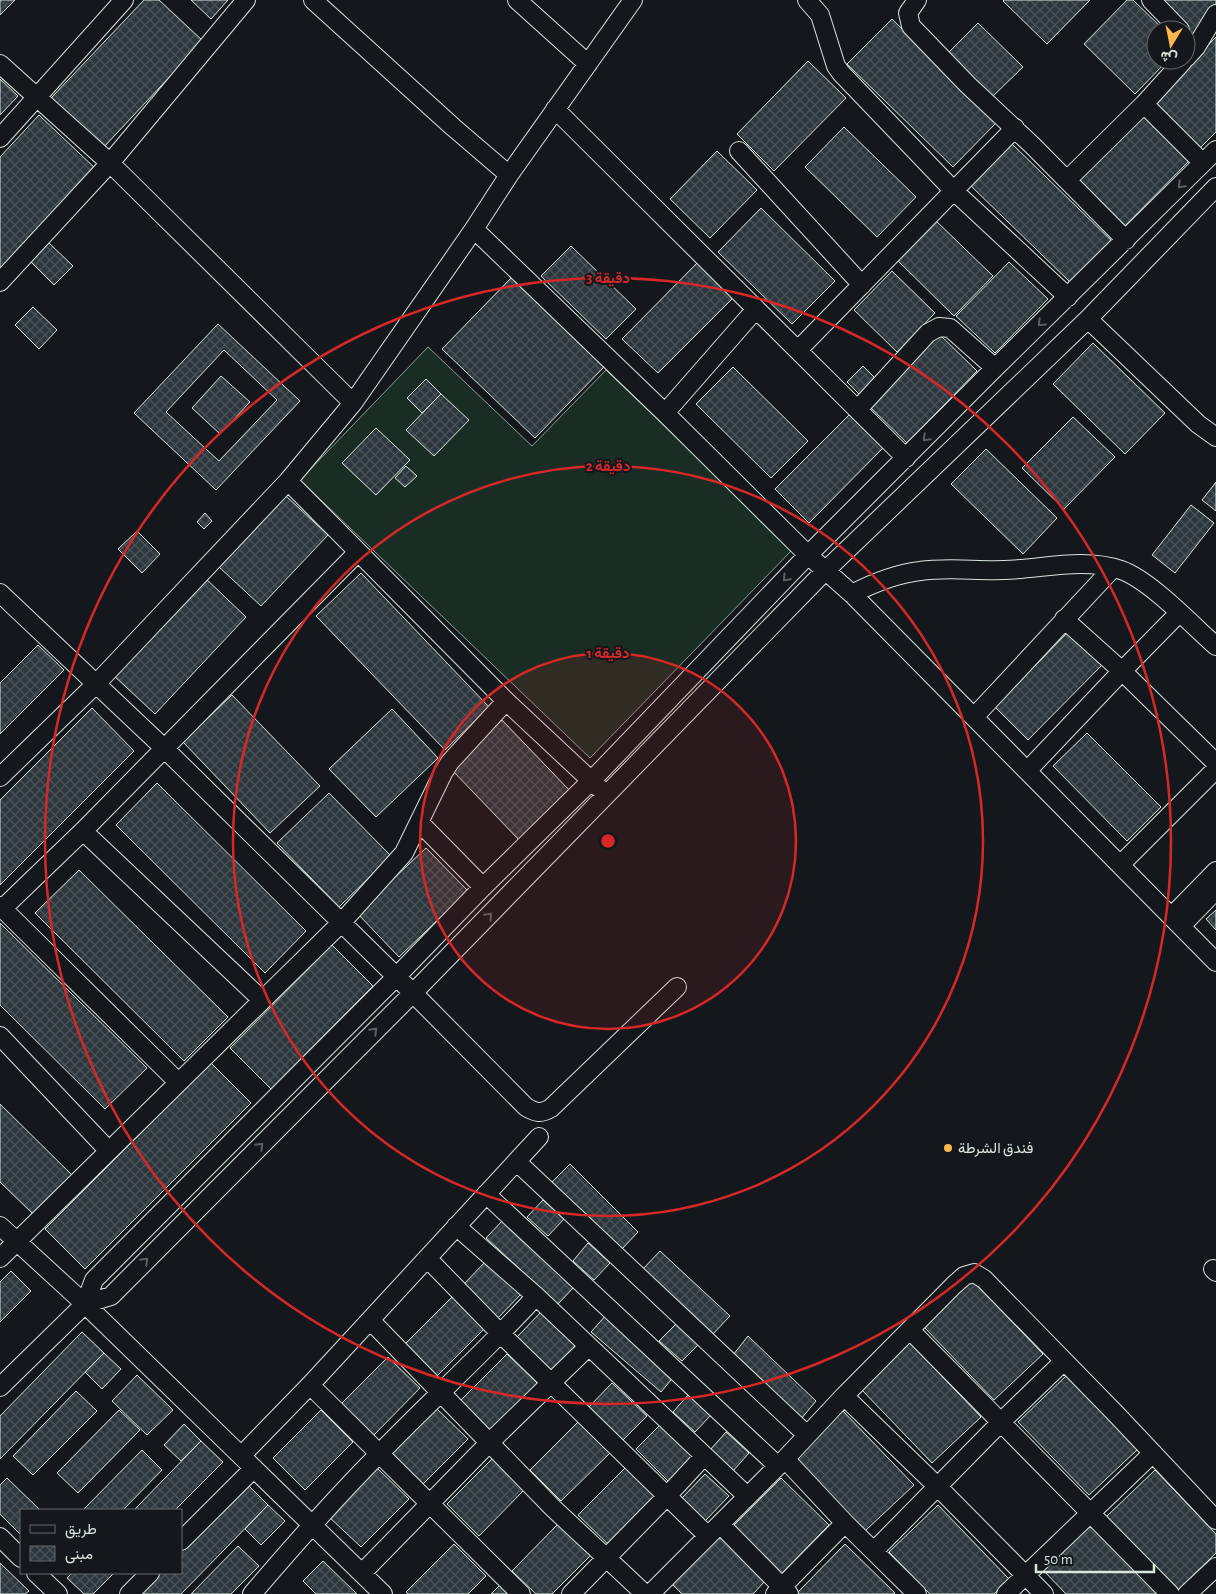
<svg xmlns="http://www.w3.org/2000/svg" width="1216" height="1594" font-family="'Alegreya Sans',Vazirmatn,sans-serif">
<style>
.pitch{fill:#1a2d24;stroke:#939e99}
.building{fill:url(#building-cross-hatch);stroke:#d8e6dc;fill-rule:evenodd}
.lines{fill:none;stroke-linecap:round;stroke-linejoin:round}
.minor-casing{stroke:#d8e6dc;stroke-width:20}
.minor{stroke:#14181c;stroke-width:18}
.oneway{stroke:#59605f}
.ring{fill:none;stroke:#d62828;stroke-width:2.5}
.poi-dot{fill:#ffb74d;stroke:#14181c;stroke-width:2}
.labels{text-anchor:middle;dominant-baseline:central;stroke-width:4;stroke-linejoin:round;paint-order:stroke}
.poi-label{font-size:15px;fill:#d8e6dc;stroke:#14181c;text-anchor:start}
.centre{fill:#d62828;stroke:#14181c;stroke-width:2.5}
.ring-label{font-size:15px;text-anchor:middle;font-weight:bold;fill:#d62828;stroke:#14181c;stroke-width:4;stroke-linejoin:round;paint-order:stroke}
</style>
<defs>
<pattern id="building-cross-hatch" width="8" height="8" patternUnits="userSpaceOnUse" patternTransform="scale(1.25)"><rect width="8" height="8" fill="#2c363c"/><path d="M0 0l8 8M0 8l8-8" fill="none" stroke="#4a5358"/></pattern>
</defs>
<rect width="100%" height="100%" fill="#14181c"/>
<path class="pitch" d="M428,347L532,446L606,370L793,549L590,758L300,480Z"/>
<path class="building" d="M0,0H15L0,15Z
M144,0H159L203,41L103,148L50,99Z
M191,0H228L211,19Z
M1004,0H1090L1047,44L1003,1Z
M1127,0H1133L1164,30H1156V60H1168L1135,94L1084,44Z
M1157,0H1216V11L1193,35Z
M892,19L997,122L953,167L847,64Z
M978,23L1023,67L990,99L945,56Z
M1216,37V132L1200,148L1153,102Z
M808,61L846,98L774,171L737,134Z
M0,79L18,96L0,115Z
M1143,114L1190,160L1123,228L1076,182Z
M39,115L98,171L0,276V157Z
M844,127L916,197L877,237L805,167Z
M1011,143L1114,243L1073,285L970,185Z
M717,151L757,190L710,238L670,199Z
M761,208L835,281L792,324L718,252Z
M933,218L993,276L954,316L894,257Z
M49,243L73,266L54,285L30,261Z
M571,246L636,309L606,339L541,276Z
M699,261L735,296L658,373L622,339Z
M1009,262L1048,299L995,353L956,316Z
M892,271L935,313L897,352L854,310Z
M513,276L606,365L535,438L442,349Z
M33,307L57,330L39,349L15,325Z
M218,324L300,401L216,490L134,413ZM224,350L277,400L219,461L166,412Z
M937,332L977,371L907,443L867,404Z
M1093,343L1165,413L1125,454L1053,384Z
M863,366L875,378L859,394L847,382Z
M733,367L808,441L771,478L696,404Z
M221,376L250,402L220,434L192,408Z
M426,379L441,394L422,413L407,398Z
M441,394L469,420L434,456L406,430Z
M849,415L883,448L809,523L775,489Z
M1073,417L1115,457L1064,509L1022,468Z
M376,428L410,460L376,495L342,463Z
M986,449L1057,518L1023,554L951,484Z
M406,466L417,476L405,487L395,478Z
M1216,482V511L1202,500Z
M285,495L328,535L261,606L218,566Z
M1191,505L1214,523L1175,573L1152,555Z
M205,513L212,521L204,529L197,522Z
M137,531L160,554L142,573L118,549Z
M361,573L489,707L445,750L316,616Z
M204,577L246,617L155,714L112,674Z
M1068,632L1102,665L1028,740L995,707Z
M38,645L64,670L0,734V683Z
M232,695L320,786L270,833L183,742Z
M92,708L134,751L0,885V800Z
M392,709L438,758L376,817L329,769Z
M502,720L571,792L520,841L451,769Z
M1087,733L1161,807L1127,841L1053,766Z
M157,783L306,931L265,973L116,825Z
M329,793L391,856L339,907L277,843Z
M426,848L468,891L399,957L357,913Z
M79,870L228,1017L184,1061L35,913Z
M1216,910V930L1206,919Z
M0,923L147,1068L105,1109L0,1005Z
M332,945L373,986L271,1089L230,1048Z
M211,1063L251,1103L85,1269L45,1229Z
M0,1104L72,1175L33,1214L0,1182Z
M570,1164L638,1232L621,1250L552,1182Z
M543,1200L564,1219L548,1236L527,1217Z
M503,1220L575,1286L558,1304L486,1238Z
M588,1243L610,1263L594,1280L573,1261Z
M660,1251L730,1316L712,1335L642,1270Z
M487,1260L522,1293L497,1319L462,1286Z
M11,1271L31,1291L0,1322V1282Z
M972,1280L1043,1354L994,1400L923,1326Z
M452,1297L484,1329L436,1377L404,1345Z
M542,1311L576,1345L551,1371L517,1337Z
M607,1314L676,1374L661,1392L591,1332Z
M676,1324L698,1345L682,1361L659,1341Z
M82,1332L104,1353L0,1459V1416Z
M748,1336L816,1401L801,1419L733,1355Z
M910,1343L981,1417L932,1463L861,1389Z
M104,1353L121,1369L102,1389L85,1372Z
M507,1354L539,1385L491,1433L459,1402Z
M388,1357L420,1388L372,1437L340,1405Z
M137,1375L173,1410L147,1435L112,1401Z
M1067,1375L1138,1449L1089,1495L1018,1422Z
M612,1383L647,1416L621,1442L587,1409Z
M76,1391L97,1411L33,1475L13,1456Z
M689,1394L711,1415L695,1432L673,1412Z
M436,1408L468,1439L420,1487L388,1456Z
M119,1410L140,1430L78,1493L57,1473Z
M321,1410L353,1442L305,1490L273,1458Z
M843,1411L914,1485L865,1531L794,1457Z
M578,1422L610,1453L561,1501L530,1470Z
M184,1424L201,1441L181,1461L164,1445Z
M661,1424L696,1457L670,1483L636,1449Z
M726,1432L749,1453L733,1471L710,1450Z
M201,1441L223,1462L175,1510H134Z
M142,1450L162,1470L123,1510H83Z
M495,1456L527,1487L479,1536L447,1504Z
M626,1467L658,1498L610,1546L578,1515Z
M377,1468L409,1499L361,1547L328,1516Z
M1155,1470L1216,1534V1553L1177,1591L1106,1517Z
M705,1474L729,1496L704,1522L680,1500Z
M7,1478L40,1510H21V1535L0,1514V1485Z
M781,1478L829,1525L781,1574L733,1526Z
M246,1483L268,1505L181,1594H137L158,1573H181V1549Z
M268,1505L285,1521L261,1545L245,1529Z
M938,1505L1009,1579L994,1594H930L889,1552Z
M560,1522L592,1554L552,1594H536L512,1571Z
M1092,1524L1160,1594H1066L1043,1570Z
M719,1536L765,1581L753,1594H682L672,1584Z
M454,1544L486,1576L468,1594H408L406,1592Z
M845,1544L895,1593L893,1594H799L798,1592Z
M238,1546L259,1566L231,1594H191Z
M323,1561L357,1594H316L303,1581Z
M0,1563L29,1591L25,1594H0Z
M72,1573H114L93,1594H84L67,1578Z
M500,1585L509,1594H491Z"/>
<g class="lines">
<defs>
<path id="minor" d="M313,0L453,127L509,175
M517,0L588,64
M807,0L820,15L836,66L841,73L954,191L1068,297
M917,0L908,13L911,26L968,85L1032,145L1126,240
M1151,0L1180,30
M1186,58L1196,47L1216,14
M0,64L110,163L353,403
M1144,104L1203,163
M555,109L906,458
M0,138L124,0
M739,151L862,285
M1067,180L1144,104L1184,60
M474,229L665,413L808,555L852,594L1216,962
M0,282L110,163L246,0
M1088,319L1198,424L1216,437
M798,350L1015,128
M858,409L928,333L939,327L950,328L995,368
M665,413L756,309
M288,481L506,701L599,788
M0,593L165,749L413,993L526,1107C536,1113 541,1114 551,1108L677,987
M852,594C873,583 896,574 920,571C946,567 977,571 1004,570C1042,569 1083,557 1121,570C1150,580 1192,625 1216,646
M1064,619L1122,671L1216,763
M974,717L1113,568
M1027,771L1122,671L1179,613
M0,777L96,684L288,481L353,403L474,229L509,175L633,0
M419,822L483,887
M83,831L262,1000
M1120,865L1216,769
M0,906L178,1082
M3,908L83,831L358,552
M1171,917L1216,871
M1181,926L1216,890
M0,1036L109,1151
M517,1162L807,1435
M486,1194L778,1466
M0,1226L85,1304L383,1594
M456,1226L536,1296L747,1496
M0,1258L341,923L404,853L443,773L450,762L506,701
M427,1258L501,1334L708,1536
M1213,1269L1216,1272
M85,1304L94,1280L396,977L483,887L591,781L808,555L995,368L1216,150
M370,1320L553,1508L645,1594
M910,1330L1170,1594
M310,1385L521,1594
M0,1387L85,1304L111,1296L413,993L825,571L1088,319L1216,187
M844,1396L938,1487L1044,1594
M241,1456L310,1385L539,1137
M785,1459L845,1523L917,1594
M720,1524L789,1594
M0,1537L21,1558
M181,1541L254,1468
M874,1551L1001,1422L1064,1361
M36,1573L58,1594
M362,1573L489,1443L589,1346
M129,1594L150,1573
M252,1594C293,1546 335,1498 380,1453C431,1400 486,1351 536,1296
M571,1594L667,1496L704,1456
M650,1594L785,1459L844,1396L954,1285L964,1276L974,1273L984,1279L1116,1414L1216,1520
M775,1594L845,1523
M1006,1594L1153,1453
M1187,1594L1216,1567"/>
</defs>
<use href="#minor" class="minor-casing"/>
<use href="#minor" class="minor"/>
</g>
<defs><path id="oneway-chevron" d="M-2-3.5L2.5 0L-2 3.5" fill="none" stroke-width="1.6" stroke-linecap="round" stroke-linejoin="round" transform="scale(1.25)"/></defs>
<g class="oneway">
<use href="#oneway-chevron" transform="translate(1181 185) rotate(135)"/>
<use href="#oneway-chevron" transform="translate(1041 323) rotate(136)"/>
<use href="#oneway-chevron" transform="translate(926 438) rotate(135)"/>
<use href="#oneway-chevron" transform="translate(786 578) rotate(134)"/>
<use href="#oneway-chevron" transform="translate(489 916) rotate(-46)"/>
<use href="#oneway-chevron" transform="translate(374 1031) rotate(-45)"/>
<use href="#oneway-chevron" transform="translate(260 1146) rotate(-45)"/>
<use href="#oneway-chevron" transform="translate(145 1261) rotate(-45)"/>
</g>
<circle cx="608" cy="841" r="188" fill="#d62828" fill-opacity=".12"/>
<g class="ring">
<circle cx="608" cy="841" r="188"/>
<circle cx="608" cy="841" r="375"/>
<circle cx="608" cy="841" r="563"/>
</g>
<circle class="poi-dot" cx="948" cy="1148" r="5"/>
<g class="labels">
<g class="poi-label">
<text x="958" y="1148">فندق الشرطة</text>
</g>
</g>
<circle cx="608" cy="841" r="8" class="centre"/>
<g class="ring-label">
<text x="608" y="283">3 دقيقة</text>
<text x="608" y="471">2 دقيقة</text>
<text x="608" y="658">1 دقيقة</text>
</g>
<rect x="20" y="1509" width="162" height="65" fill="#14181c" stroke="#626a69"/>
<rect x="30" y="1525" width="25" height="8" fill="#14181c" stroke="#626a69"/>
<text x="65" y="1534" font-size="15" fill="#d8e6dc">طريق</text>
<rect x="30" y="1546" width="25" height="15" fill="url(#building-cross-hatch)" stroke="#626a69"/>
<text x="65" y="1559" font-size="15" fill="#d8e6dc">مبنى</text>
<g transform="translate(1171 45) rotate(190)"><circle r="24" fill="#14181c" stroke="#626a69"/>
<path d="M0-4L9 19L0 12L-9 19Z" fill="#ffb74d"/>
<text y="-8" font-size="14" font-weight="bold" text-anchor="middle" fill="#d8e6dc">ش</text>
</g>
<path d="M1036 1564v8h118v-8" fill="none" stroke="#d8e6dc" stroke-width="2.5"/>
<text x="1044" y="1564" font-size="15" fill="#d8e6dc" stroke="#14181c" stroke-width="4" paint-order="stroke">50 m</text>
</svg>
